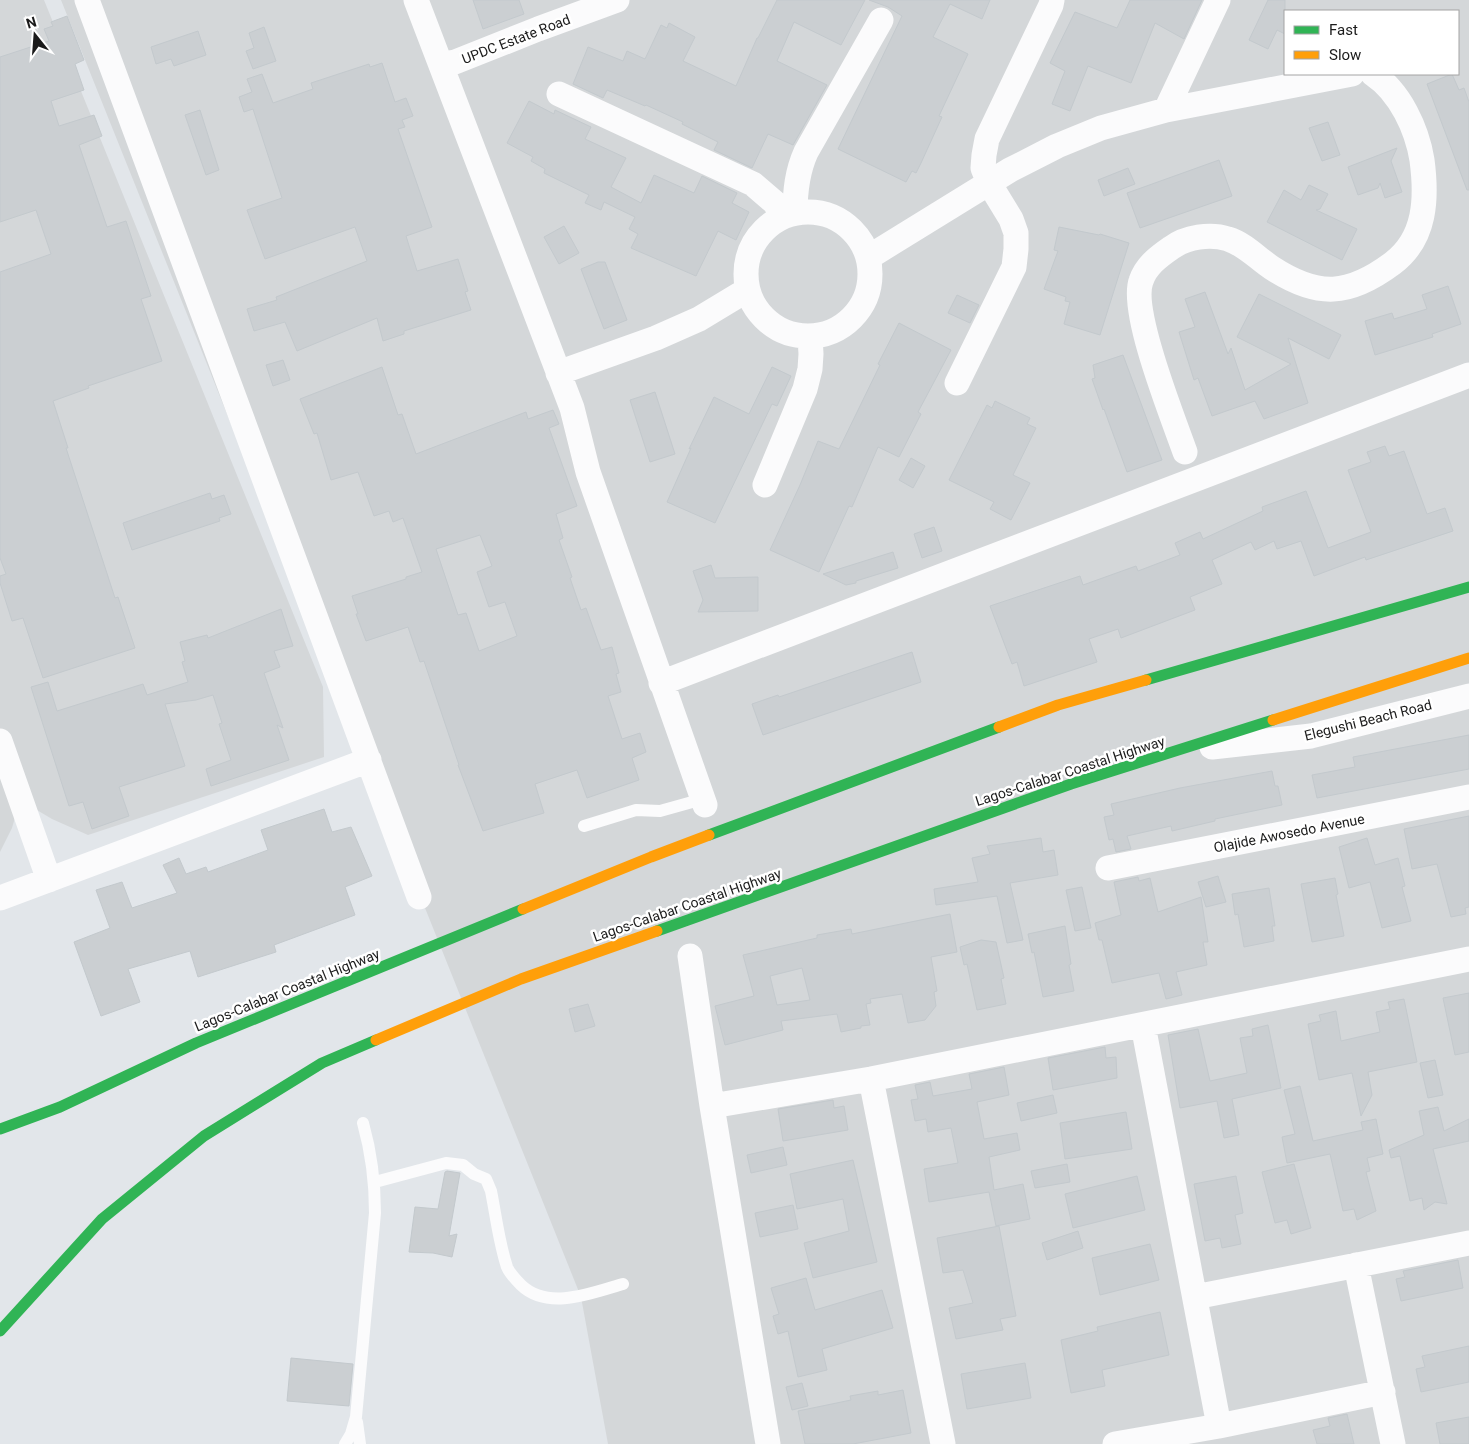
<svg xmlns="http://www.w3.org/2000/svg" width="1469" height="1444" font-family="Roboto,sans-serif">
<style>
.residential{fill:#d4d7d9;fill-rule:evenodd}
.building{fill:#cbcfd2;stroke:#c3c9cd;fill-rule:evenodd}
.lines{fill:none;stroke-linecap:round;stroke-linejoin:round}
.lane{stroke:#fbfbfc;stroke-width:12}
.street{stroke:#fbfbfc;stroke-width:25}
.fast{stroke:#30b455;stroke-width:11}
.slow{stroke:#ff9f0a;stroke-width:11}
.labels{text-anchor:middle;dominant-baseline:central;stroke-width:5;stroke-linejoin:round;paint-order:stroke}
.street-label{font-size:14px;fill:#1b1b1b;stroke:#fff}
</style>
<rect width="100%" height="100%" fill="#e2e6ea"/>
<path class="residential" d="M0,0H44L323,687L324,757L88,835L52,819L20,800L12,828L0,852Z
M61,0H1469V1444H608L581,1297ZM1285,11H1458V74H1285Z"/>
<path class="building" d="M473,0H519L524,14L483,29Z
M777,0H865L841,45L794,22L777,61L827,85L793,145L768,134L752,168L714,150L718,142L682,124L683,122L646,105L645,106L607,90L603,98L573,84L588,47L623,61L627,51L645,59L661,25L667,28L669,23L695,37L683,61L736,86L757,38H758Z
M869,0H990L982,19L950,4L933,37L968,54L939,116L942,117L921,163L916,173L912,171L906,182L838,149L902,16L888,7Z
M1130,0H1202L1184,39L1155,23L1131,83L1088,66L1070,111L1052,104L1065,71L1050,63L1075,12L1117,28Z
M1268,0H1285V34L1277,30L1268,49L1249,40Z
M67,16L84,60L75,64L84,90L51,101L59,126L94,115L102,136L79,145L107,227L126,221L151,296L141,299L162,361L88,386L89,388L53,401L68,448H66L115,598L118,597L135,648L43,678L23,618L12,621L0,583V576L6,574L0,558V272L51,254L36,210L0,222V57L49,41L44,29L53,26L51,22Z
M264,27L276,61L253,69L246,51L254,48L249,33Z
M198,31L206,55L174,66L171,59L156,64L151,47Z
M382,63L395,102L406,98L413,116L402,120L405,127L398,129L432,227L406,236L417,271L458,259L468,291L465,292L471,310L404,331V334L383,341L377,318L297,351L285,322L254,331L247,309L277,300L276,297L367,261L355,227L265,259L247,210L282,198L253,109L244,112L239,97L252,92L247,79L262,74L273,103L313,89L311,83L369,64L370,67Z
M1452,74L1459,90L1464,88L1469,102V190H1467L1427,84Z
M529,101L554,114L555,110L591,127L585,139L626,158L611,187L641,203L654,175L694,193L702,176L737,193L732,203L749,212L736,240L718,231L696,276L631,248L638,234L629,229L635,217L604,202L601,210L585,203L589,195L544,173L545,169L531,161L533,157L507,143Z
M200,110L219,170L206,175L185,115Z
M1328,122L1340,155L1322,161L1309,128Z
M1397,148L1391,161L1402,192L1385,198L1380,183L1378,188L1358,195L1348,167Z
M1219,160L1232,196L1140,228L1127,193Z
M1128,168L1135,184L1104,196L1098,180Z
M1309,185L1328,194L1320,209L1316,210L1357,229L1342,260L1267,222L1284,190L1301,200Z
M564,226L579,253L559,264L544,237Z
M1059,227L1099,235L1100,234L1129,243L1100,335L1064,324L1070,302L1065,301L1066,297L1044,289L1058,251L1054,250Z
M598,262H605L627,320L604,329L581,269Z
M1448,286L1461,324L1432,334L1433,337L1375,355L1365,321L1392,313L1394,319L1427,309L1422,295Z
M1205,292L1228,354L1231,348L1245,390L1291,364L1237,337L1259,294L1341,335L1329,359L1288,338L1308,403L1264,419L1255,401L1212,416L1198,378L1194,380L1179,332L1195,327L1185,299Z
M957,295L979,305L970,323L948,313Z
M899,323L951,350L918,412L921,414L899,457L878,447L852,507L849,506L819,572L770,550L800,485L818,441L839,449L880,365L878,364Z
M1123,355L1162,460L1127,472L1104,409L1103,410L1092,379L1095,378L1093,365Z
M283,360L290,380L273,386L266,365Z
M382,367L398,415L402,414L416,454L526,412L528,419L553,410L559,424L549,428L577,506L556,514L563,538L559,540L572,577L570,578L581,610L586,608L601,650L612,647L619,673L616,674L621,692L608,696L622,739L640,733L646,752L632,758L639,780L587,798L577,770L535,784L544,813L483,831L458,765H459L424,661L420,662L408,627L366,641L356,614H358L352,596L406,579V577L422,572L403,518L393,522L389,511L374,516L358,472L331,480L317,433L314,434L300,399ZM480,535L492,566L477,572L489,607L505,602L517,636L479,651L466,613L458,615L436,549Z
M772,367L791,376L777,406L772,404L715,523L667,502L691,448L689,449L714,397L749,414Z
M655,392L675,454L650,462L630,400Z
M995,401L1030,418L1027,424L1036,428L1013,475L1030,483L1011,520L990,509L994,502L949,480L987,405L992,408Z
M1385,446L1389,456L1404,451L1427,514L1445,508L1453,531L1366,560L1365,557L1314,576L1301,541L1277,549L1274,541L1255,550L1251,542L1212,560L1222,584L1190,597L1195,610L1121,638L1118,629L1089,639L1097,662L1024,686L1017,662L1012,664L990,606L1080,576L1083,585L1136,566L1138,571L1180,555L1175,543L1200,532L1203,539L1263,511L1262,507L1306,491L1328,548L1371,532L1348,470L1371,462L1367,452Z
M911,458L925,466L913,488L899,480Z
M210,493L212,499L224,495L231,514L219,518L220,521L132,550L123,523Z
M934,527L942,551L922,558L914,534Z
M893,552L898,568L856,581V583L846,585L823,574Z
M711,565L715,578L758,577V611L698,612L703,600L693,571Z
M281,609L293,646L274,651L280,667L264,673L283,728L277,725L289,760L211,786L206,769L231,760L219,724L222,723L213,695L196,700L165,704L185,766L119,787L129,816L92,829L83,802L69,806L31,687L48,682L57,711L143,684L147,695L188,682L182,662L185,661L180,642L207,635L208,638Z
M912,652L921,682L763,735L752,704L778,695L779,697Z
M1469,735V769L1317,798L1312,775L1355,767L1353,757Z
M1272,771L1275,786H1278L1282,805L1215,819V821L1172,831L1171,826L1127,836L1131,849L1116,852L1113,839L1109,840L1104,817L1114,815L1111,804L1180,788Z
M324,809L332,832L351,827L372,876L345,887L355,915L274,945L276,952L198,977L190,951L128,969L140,1002L101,1016L74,942L110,928L96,890L122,882L132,908L177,893L163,865L179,858L186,874L206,867L208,872L268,850L261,830Z
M1469,816V907L1465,908L1466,914L1451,917L1437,864L1412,869L1404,829Z
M1041,838L1043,852L1054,850L1058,875L1010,883L1023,940L1007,943L997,896L936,905L934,889L978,882L972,858L990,854L987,846Z
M1367,838L1375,865L1398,858L1405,886L1402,887L1411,921L1382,928L1370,882L1349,888L1339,847Z
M1218,876L1226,902L1206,907L1198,882Z
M1138,877L1139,881L1150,878L1158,912L1201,897L1208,942H1203L1207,965L1176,972L1182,995L1166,999L1159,973L1112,983L1102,940H1099L1095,923L1121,915L1114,882Z
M1335,878L1338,894L1336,895L1344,936L1312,942L1301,884Z
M1082,887L1091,928L1075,931L1066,890Z
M1269,888L1275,926H1272L1274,941L1244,947L1238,914L1235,915L1232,894Z
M950,914L957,952L931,957L937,991L934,992L936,1006L925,1020L908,1023L902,994L870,999L871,1003L866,1004L870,1025L861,1026V1028L841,1032L837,1014L781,1021L783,1030L725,1045L715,1006L754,996L743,955L817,938V935L851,929L852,934ZM802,968L810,1000L777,1005L770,976Z
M1065,926L1071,964L1069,965L1074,991L1043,997L1034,952L1032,953L1028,934Z
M981,940L996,942L1004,978L1001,979L1006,1004L977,1010L967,964L964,965L960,947Z
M1469,993V1052L1455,1055L1443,998Z
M1404,999L1417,1062L1368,1072L1372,1095L1361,1116L1352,1073L1319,1080L1308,1024L1321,1021L1319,1015L1336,1011L1341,1041L1380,1032L1376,1012L1390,1009L1388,1002Z
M588,1004L595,1026L575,1032L569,1009Z
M1268,1025L1281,1088L1232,1099L1239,1135L1224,1138L1217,1101L1180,1108L1168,1035L1198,1029L1210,1081L1247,1073L1240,1038L1253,1036L1252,1029Z
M1105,1047L1106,1058L1116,1057L1117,1078L1053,1090L1048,1058Z
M1435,1060L1443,1095L1428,1098L1420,1063Z
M1004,1067L1009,1095L977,1102L984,1139L1017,1133L1020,1150L989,1157L994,1190L1023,1184L1030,1219L996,1226L989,1192L929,1202L924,1169L958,1163L951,1128L928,1132L926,1119L915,1121L911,1100L918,1099L915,1085L930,1082L933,1096L972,1089L969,1074Z
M1300,1086L1313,1141L1363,1130L1361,1122L1376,1119L1383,1154L1367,1158L1370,1171L1366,1172L1376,1211L1357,1220L1354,1209L1343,1211L1330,1154L1287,1163L1282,1137L1295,1134L1284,1090Z
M1053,1095L1057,1113L1021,1121L1017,1103Z
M833,1100L834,1108L844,1106L848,1130L783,1141L778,1109Z
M1438,1107L1444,1131L1469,1119V1141L1433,1149L1447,1204L1435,1202L1424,1210L1422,1198L1410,1201L1400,1156L1391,1158L1389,1150L1424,1135L1419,1111Z
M1126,1112L1132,1149L1065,1159L1060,1123Z
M783,1147L787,1165L751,1173L747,1155Z
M853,1160L877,1262L813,1278L804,1243L849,1231L843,1199L797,1209L790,1174Z
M1067,1164L1070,1182L1035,1188L1031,1171Z
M1294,1164L1311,1228L1291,1234L1287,1220L1275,1223L1262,1172Z
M447,1171L460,1173L449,1236L457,1234L452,1257L433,1253L409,1252L415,1207L438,1209L445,1172Z
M1137,1176L1145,1210L1073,1228L1065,1194Z
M1236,1176L1243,1213L1235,1215L1241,1244L1222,1248L1220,1238L1205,1241L1194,1184Z
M793,1205L798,1229L760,1237L755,1213Z
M999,1226L1016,1316L1000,1319L1003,1330L956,1339L949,1308L973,1303L963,1270L943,1273L937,1238Z
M1078,1231L1083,1248L1047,1260L1042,1243Z
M1150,1244L1159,1280L1100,1295L1092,1258Z
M1458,1260L1463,1288L1401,1301L1396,1279L1405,1277L1403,1271Z
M806,1278L815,1310L882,1290L893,1328L822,1349L827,1370L798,1377L788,1331L778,1334L773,1316L779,1314L771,1288Z
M1160,1312L1169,1355L1102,1370L1105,1386L1071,1393L1061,1340L1098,1331L1097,1327Z
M1469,1346V1382L1421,1392L1416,1369L1425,1367L1422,1356Z
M291,1358L353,1364L349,1406L287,1401Z
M1025,1363L1031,1398L967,1409L961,1374Z
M802,1383L808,1406L792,1410L786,1387Z
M903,1390L911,1433L853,1444H805L798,1411L851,1400L850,1396L878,1391V1395Z
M1347,1414L1354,1444H1317L1313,1430L1330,1426L1328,1418Z
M1469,1417V1444H1440L1436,1423Z"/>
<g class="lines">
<path class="lane" d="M584,826L636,810L660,811L703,799
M375,1182L446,1163L463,1165L474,1174L486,1179L491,1191C496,1216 499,1243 507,1267C510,1274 516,1280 521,1285C548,1311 592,1293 623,1284
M357,1422L360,1444
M345,1444L351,1434L356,1417L375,1213C375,1181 372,1155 363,1123"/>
<path class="street" d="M87,0L419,897
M416,0L572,408L588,472L705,805
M442,64L455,62L538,29L617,0
M559,94L753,184L774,202L784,216
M1166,110L1218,0
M746 274a62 62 0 1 1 124 0a62 62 0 1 1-124 0Z
M795,213C795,191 797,172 806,152L881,20
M869,257L1010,170L1057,146L1101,128L1166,110L1352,74
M558,373L656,338L699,319L747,290
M957,383L1014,267L1016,249V233L1011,219L989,183L983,168L984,155L987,139L1051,5L1052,0
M1185,452C1173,418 1130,311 1141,281C1146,266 1158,257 1171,248C1186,237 1210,233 1228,239C1245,244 1258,259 1272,268C1318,298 1349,296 1393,263C1426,238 1427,198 1422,160C1417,129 1400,92 1373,74
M765,485L805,389L810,369L811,354L810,337
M661,683L1469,375
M0,741L49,880
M1212,747L1311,736L1469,696
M1108,868L1469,797
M0,898L369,760
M690,956L712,1106L768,1444
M1143,1025L1219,1426
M871,1079L943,1444
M712,1106L871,1079L1469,959
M1356,1265L1393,1444
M1195,1297L1469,1243
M1115,1444L1219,1426L1383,1392"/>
<path class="fast" d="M1146,680L1469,587
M709,835L999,727
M657,931L1071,784L1273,720
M0,1129L60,1107L196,1043L523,909
M0,1331L102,1219L204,1136L322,1063L376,1040"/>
<path class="slow" d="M1273,720L1469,658
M999,727L1058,705L1146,680
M523,909L651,857L709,835
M376,1040L521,979L657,931"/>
</g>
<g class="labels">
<g class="street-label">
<text transform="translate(516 39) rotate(-21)">UPDC Estate Road</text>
<text transform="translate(1368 720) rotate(-14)">Elegushi Beach Road</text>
<text transform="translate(1070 771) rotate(-18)">Lagos-Calabar Coastal Highway</text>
<text transform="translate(1289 833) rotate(-11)">Olajide Awosedo Avenue</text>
<text transform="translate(687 905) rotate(-19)">Lagos-Calabar Coastal Highway</text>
<text transform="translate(287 990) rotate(-22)">Lagos-Calabar Coastal Highway</text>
</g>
</g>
<rect x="1284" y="10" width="175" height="65" fill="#ffffff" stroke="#a4a4a4"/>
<rect x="1294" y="26" width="25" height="8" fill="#30b455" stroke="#a4a4a4"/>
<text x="1329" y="35" font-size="15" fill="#1b1b1b">Fast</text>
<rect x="1294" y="51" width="25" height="8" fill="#ff9f0a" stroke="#a4a4a4"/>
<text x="1329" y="60" font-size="15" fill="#1b1b1b">Slow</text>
<g transform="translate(35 35) rotate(343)" stroke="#ffffff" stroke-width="4" paint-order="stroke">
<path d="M0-4L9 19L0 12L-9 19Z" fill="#1b1b1b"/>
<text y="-8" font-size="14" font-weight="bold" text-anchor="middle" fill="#1b1b1b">N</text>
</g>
</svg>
